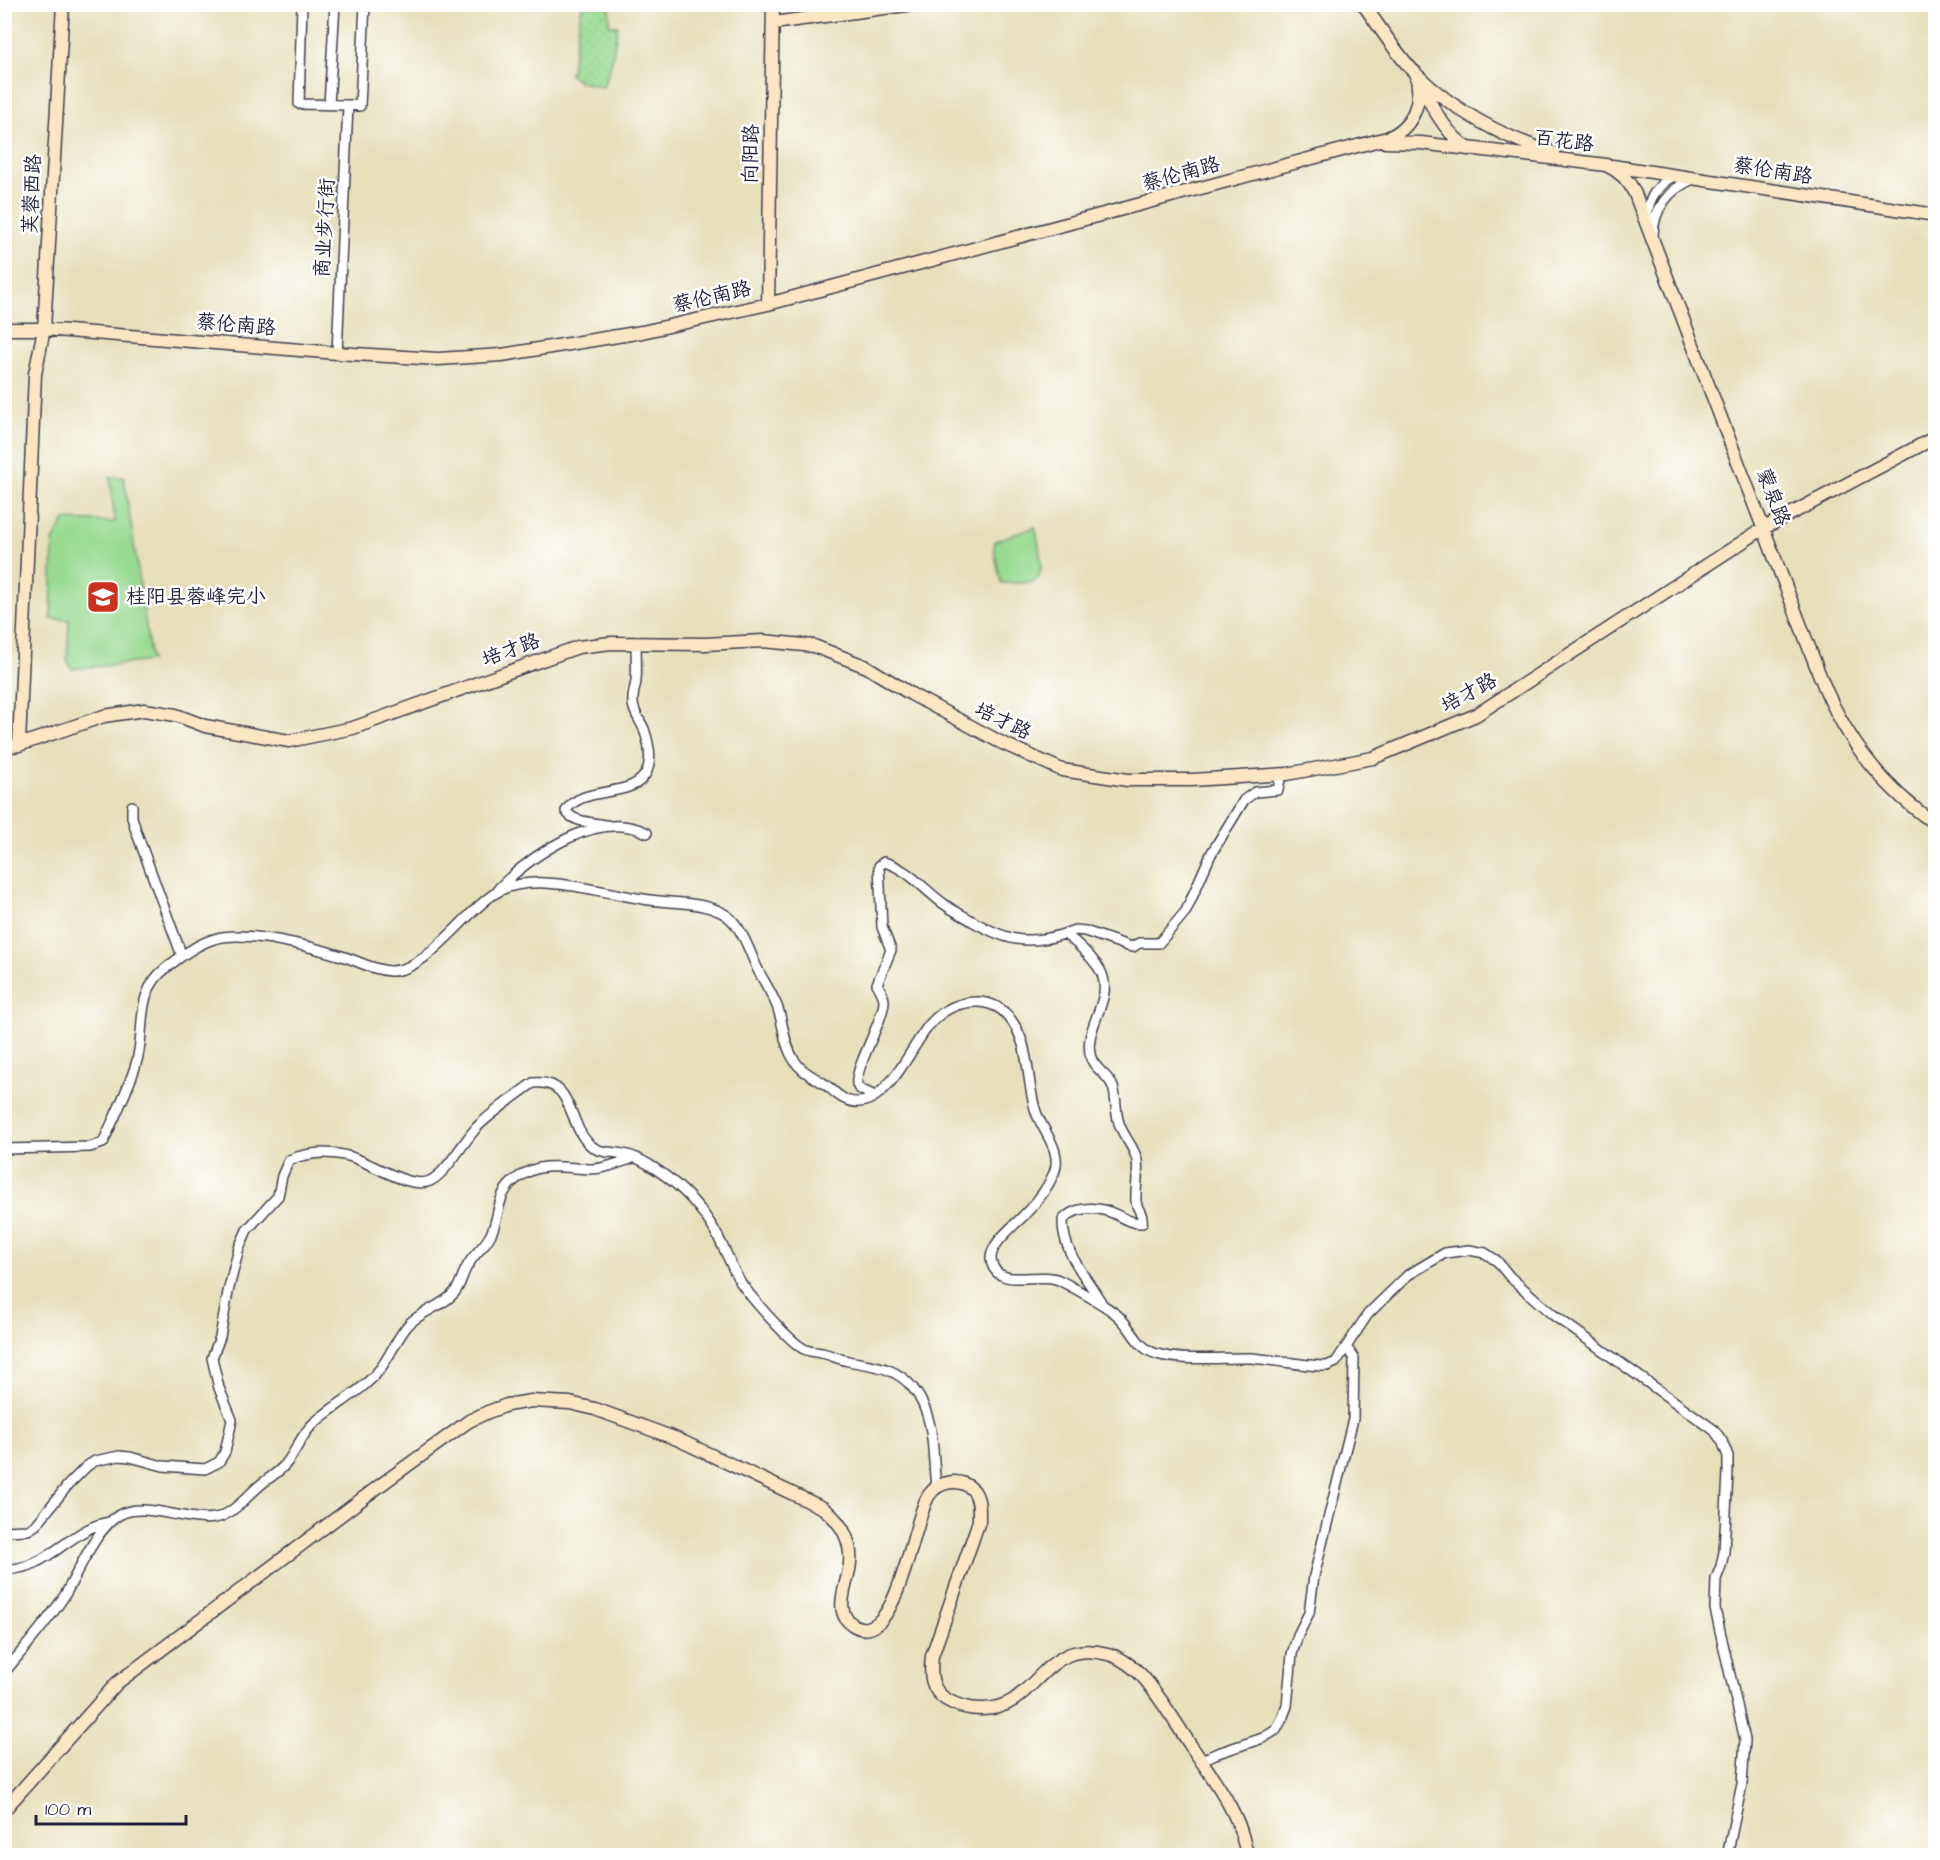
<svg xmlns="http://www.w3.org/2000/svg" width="1940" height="1860" font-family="'Architects Daughter','LXGW WenKai TC',sans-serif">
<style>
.grass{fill:url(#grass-dots);stroke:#5d7e66;stroke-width:1.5}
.pitch{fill:#98da91;stroke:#5d7e66;stroke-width:1.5}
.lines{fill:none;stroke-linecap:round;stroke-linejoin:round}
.street-casing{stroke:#3f3e4e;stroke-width:12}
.secondary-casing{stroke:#3f3e4e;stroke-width:15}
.street{stroke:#fff;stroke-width:9}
.secondary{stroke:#fbe6c4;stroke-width:12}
.labels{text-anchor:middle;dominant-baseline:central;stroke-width:5;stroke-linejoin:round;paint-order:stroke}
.street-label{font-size:20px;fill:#22223b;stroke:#fff}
.poi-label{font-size:20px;fill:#22223b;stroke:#fff;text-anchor:start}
</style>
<defs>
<pattern id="grass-dots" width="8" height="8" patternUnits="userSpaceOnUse" patternTransform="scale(1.5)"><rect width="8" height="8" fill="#98da91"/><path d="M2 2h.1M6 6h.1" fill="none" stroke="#83bb7e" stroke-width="1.8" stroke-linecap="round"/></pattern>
</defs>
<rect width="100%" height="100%" fill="#fff"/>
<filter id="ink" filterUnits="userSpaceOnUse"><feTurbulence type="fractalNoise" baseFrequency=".0167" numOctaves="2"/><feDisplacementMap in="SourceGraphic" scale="12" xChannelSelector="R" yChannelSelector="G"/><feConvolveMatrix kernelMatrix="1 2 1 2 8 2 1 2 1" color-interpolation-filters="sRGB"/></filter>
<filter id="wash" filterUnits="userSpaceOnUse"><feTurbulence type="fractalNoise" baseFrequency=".008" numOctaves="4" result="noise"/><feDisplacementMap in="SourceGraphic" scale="24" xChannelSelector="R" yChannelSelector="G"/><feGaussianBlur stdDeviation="1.35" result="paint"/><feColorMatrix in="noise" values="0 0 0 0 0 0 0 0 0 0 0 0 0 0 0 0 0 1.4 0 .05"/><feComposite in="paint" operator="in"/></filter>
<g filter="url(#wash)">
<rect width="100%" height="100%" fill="#e6dfba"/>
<path class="grass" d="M582,5H610L609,25L618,26L611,65L603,87L581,82L570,75Z"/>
<path class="pitch" d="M110,477H124L151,661L72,669L67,659L69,620L51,619L53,541L65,520L115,522Z
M1035,527C1037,538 1048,577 1034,581C1025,584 1011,583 1001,583L994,549L995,541Z"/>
</g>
<g filter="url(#ink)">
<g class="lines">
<defs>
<path id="street" d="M302,4L299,104L348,105
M329,105L335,4
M1647,220C1647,201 1656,186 1673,176
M1653,236C1653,209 1669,189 1693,179
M337,353L348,105L360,106L365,4
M132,806V817L136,831L182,956
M610,826C597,822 574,824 566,811C576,792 609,794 628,787C655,778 652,752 644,729C640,720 634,713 633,704C632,696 635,688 636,681C637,668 636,656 636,643
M499,888C532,855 598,808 647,833
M1064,934L1075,930L1085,931L1128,946L1133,947L1139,943H1159L1186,911L1211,854L1244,800L1255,792L1278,790L1281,774
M874,1096C869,1092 861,1091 858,1087C850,1075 884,1021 884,1001C884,995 880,989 877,984L891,950L882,927L879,866L884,862C909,869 924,890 944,904C953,911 963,915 972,921C1006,940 1026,946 1064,934C1075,940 1097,962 1102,974C1113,1002 1082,1028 1091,1058C1095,1070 1109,1075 1113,1087C1117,1099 1115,1112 1119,1123C1123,1137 1134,1146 1137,1160C1139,1174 1135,1188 1136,1202C1137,1210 1144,1214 1142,1223C1128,1224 1119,1214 1107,1211C1092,1206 1073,1208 1063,1220C1062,1253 1087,1277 1102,1304
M4,1149L90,1147L103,1143C114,1117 128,1091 136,1064C147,1029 133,994 166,968C180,957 197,944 214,939C246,929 313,947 345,957C360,962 373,970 390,971C426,972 464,913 494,894C531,869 602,893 643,899C669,904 703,900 726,915C743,927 750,954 759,972C765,983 772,994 777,1006C784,1024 783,1043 794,1060C801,1071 812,1076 823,1083C828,1086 833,1091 838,1095C880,1126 909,1048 930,1024C943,1009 961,1001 980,1002C990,1003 999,1006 1006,1014C1032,1041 1025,1079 1036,1112C1043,1132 1063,1151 1054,1173C1048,1187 1038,1201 1027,1212C1016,1225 985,1246 992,1264C1000,1290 1040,1270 1061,1281C1079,1291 1101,1302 1117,1315C1133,1328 1136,1348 1157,1354C1182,1362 1224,1357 1251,1358C1277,1360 1302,1366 1327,1366L1336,1362L1368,1314L1408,1275L1445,1253L1469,1250L1485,1253L1497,1261L1510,1277L1552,1314L1714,1430L1722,1441L1728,1456V1472L1724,1552L1721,1566L1716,1579L1715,1609L1745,1740L1742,1784L1727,1856
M4,1531L28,1530L36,1525L68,1485L87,1466L95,1461L119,1456L130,1457L163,1466L205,1469L219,1462L225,1452L232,1420L219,1388L212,1358L220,1337L228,1292L239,1248L247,1230L278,1196L282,1176L289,1160C307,1153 328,1151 348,1156C369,1161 409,1190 430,1181C446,1174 465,1139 478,1126C494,1111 515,1096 533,1083C574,1078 567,1123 589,1144C600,1154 610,1151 623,1154C638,1156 655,1168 667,1177C692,1196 710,1218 723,1247C730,1260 735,1276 744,1287C755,1302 789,1341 804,1349C810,1352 816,1352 822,1353C831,1355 839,1359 848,1361C873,1366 895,1366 913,1388C936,1417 932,1452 936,1487
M4,1569C47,1572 71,1527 110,1522
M4,1673C24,1648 46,1624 63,1598C78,1574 94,1530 119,1515C146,1499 195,1527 222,1516C239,1509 250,1492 264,1482C273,1475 281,1471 288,1461C297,1449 302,1434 313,1424C334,1405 362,1392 380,1369C391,1355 397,1337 409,1324C422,1311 443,1306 454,1293C461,1285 462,1274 468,1265C474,1254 484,1247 490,1236C502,1214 494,1193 519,1177C542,1161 564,1168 589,1169C604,1169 619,1163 633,1158
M1201,1761L1215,1754L1263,1738L1276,1730L1282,1719L1287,1706L1292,1654L1298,1635L1309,1613L1314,1576L1353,1419L1354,1358L1346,1347"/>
<path id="secondary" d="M1363,4C1380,27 1396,54 1416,74C1454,111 1504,138 1554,153
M773,23L914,4
M1421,84C1431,106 1447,135 1468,148L1606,165C1620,171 1629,180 1635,194L1820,676C1844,737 1881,787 1936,824
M1385,142L1421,143L1469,149
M1612,166L1936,215
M768,304L773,4
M4,329H44L337,353L438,359L502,355L642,332L768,304L1387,138C1414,128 1424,99 1415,72
M19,745L35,374L44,329L63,4
M4,747L19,745L104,716L144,710L176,715L205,726L289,741L353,728L578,647L611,643L705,644L763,641L814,646L867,667L911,694L1000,742L1062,770L1128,780H1192L1287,774L1373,758L1476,715L1764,528L1936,437
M4,1810L117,1683L386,1481L469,1421L488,1412L507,1405L531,1401L570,1403L595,1409L677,1439L823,1508C841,1522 852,1539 850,1563C849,1582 830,1613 855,1626C898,1648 913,1518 929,1495C939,1481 960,1477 973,1490C980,1498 979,1511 979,1521L932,1656C930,1674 930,1690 947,1700C959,1707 969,1709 982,1709C1025,1709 1034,1670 1068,1655C1080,1650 1096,1651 1108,1654C1123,1658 1139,1671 1148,1683C1163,1702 1176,1723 1189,1743C1206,1768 1225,1793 1237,1821C1242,1832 1244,1844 1248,1856"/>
</defs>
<use href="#street" class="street-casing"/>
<use href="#secondary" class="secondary-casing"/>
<use href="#street" class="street"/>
<use href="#secondary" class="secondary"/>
</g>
</g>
<defs>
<symbol id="school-square" viewBox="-11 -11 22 22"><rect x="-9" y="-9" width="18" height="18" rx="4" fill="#c8321e" stroke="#fff"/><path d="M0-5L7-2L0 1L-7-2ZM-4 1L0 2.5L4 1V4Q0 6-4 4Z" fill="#fff"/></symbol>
</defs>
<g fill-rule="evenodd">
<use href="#school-square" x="84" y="578" width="38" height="38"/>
</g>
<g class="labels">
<g class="street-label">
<text transform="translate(1564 141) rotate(7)">百花路</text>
<text transform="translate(751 154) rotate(-89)">向阳路</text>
<text transform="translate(1773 171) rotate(9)">蔡伦南路</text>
<text transform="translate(1181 174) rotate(-15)">蔡伦南路</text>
<text transform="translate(32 194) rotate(-87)">芙蓉西路</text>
<text transform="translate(325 228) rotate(-87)">商业步行街</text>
<text transform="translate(712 297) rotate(-13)">蔡伦南路</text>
<text transform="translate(236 325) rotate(5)">蔡伦南路</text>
<text transform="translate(1773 497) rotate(69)">蒙泉路</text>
<text transform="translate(511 650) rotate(-20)">培才路</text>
<text transform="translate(1469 693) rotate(-28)">培才路</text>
<text transform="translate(1003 721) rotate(26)">培才路</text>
</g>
<g class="poi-label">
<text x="126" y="597">桂阳县蓉峰完小</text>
</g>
</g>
<rect width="1940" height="1860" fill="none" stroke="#fff" stroke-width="24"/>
<path d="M36 1815v9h150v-9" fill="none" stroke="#22223b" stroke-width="3"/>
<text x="45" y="1815" font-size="18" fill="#22223b" stroke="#ffffff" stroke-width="4.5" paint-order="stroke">100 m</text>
</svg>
